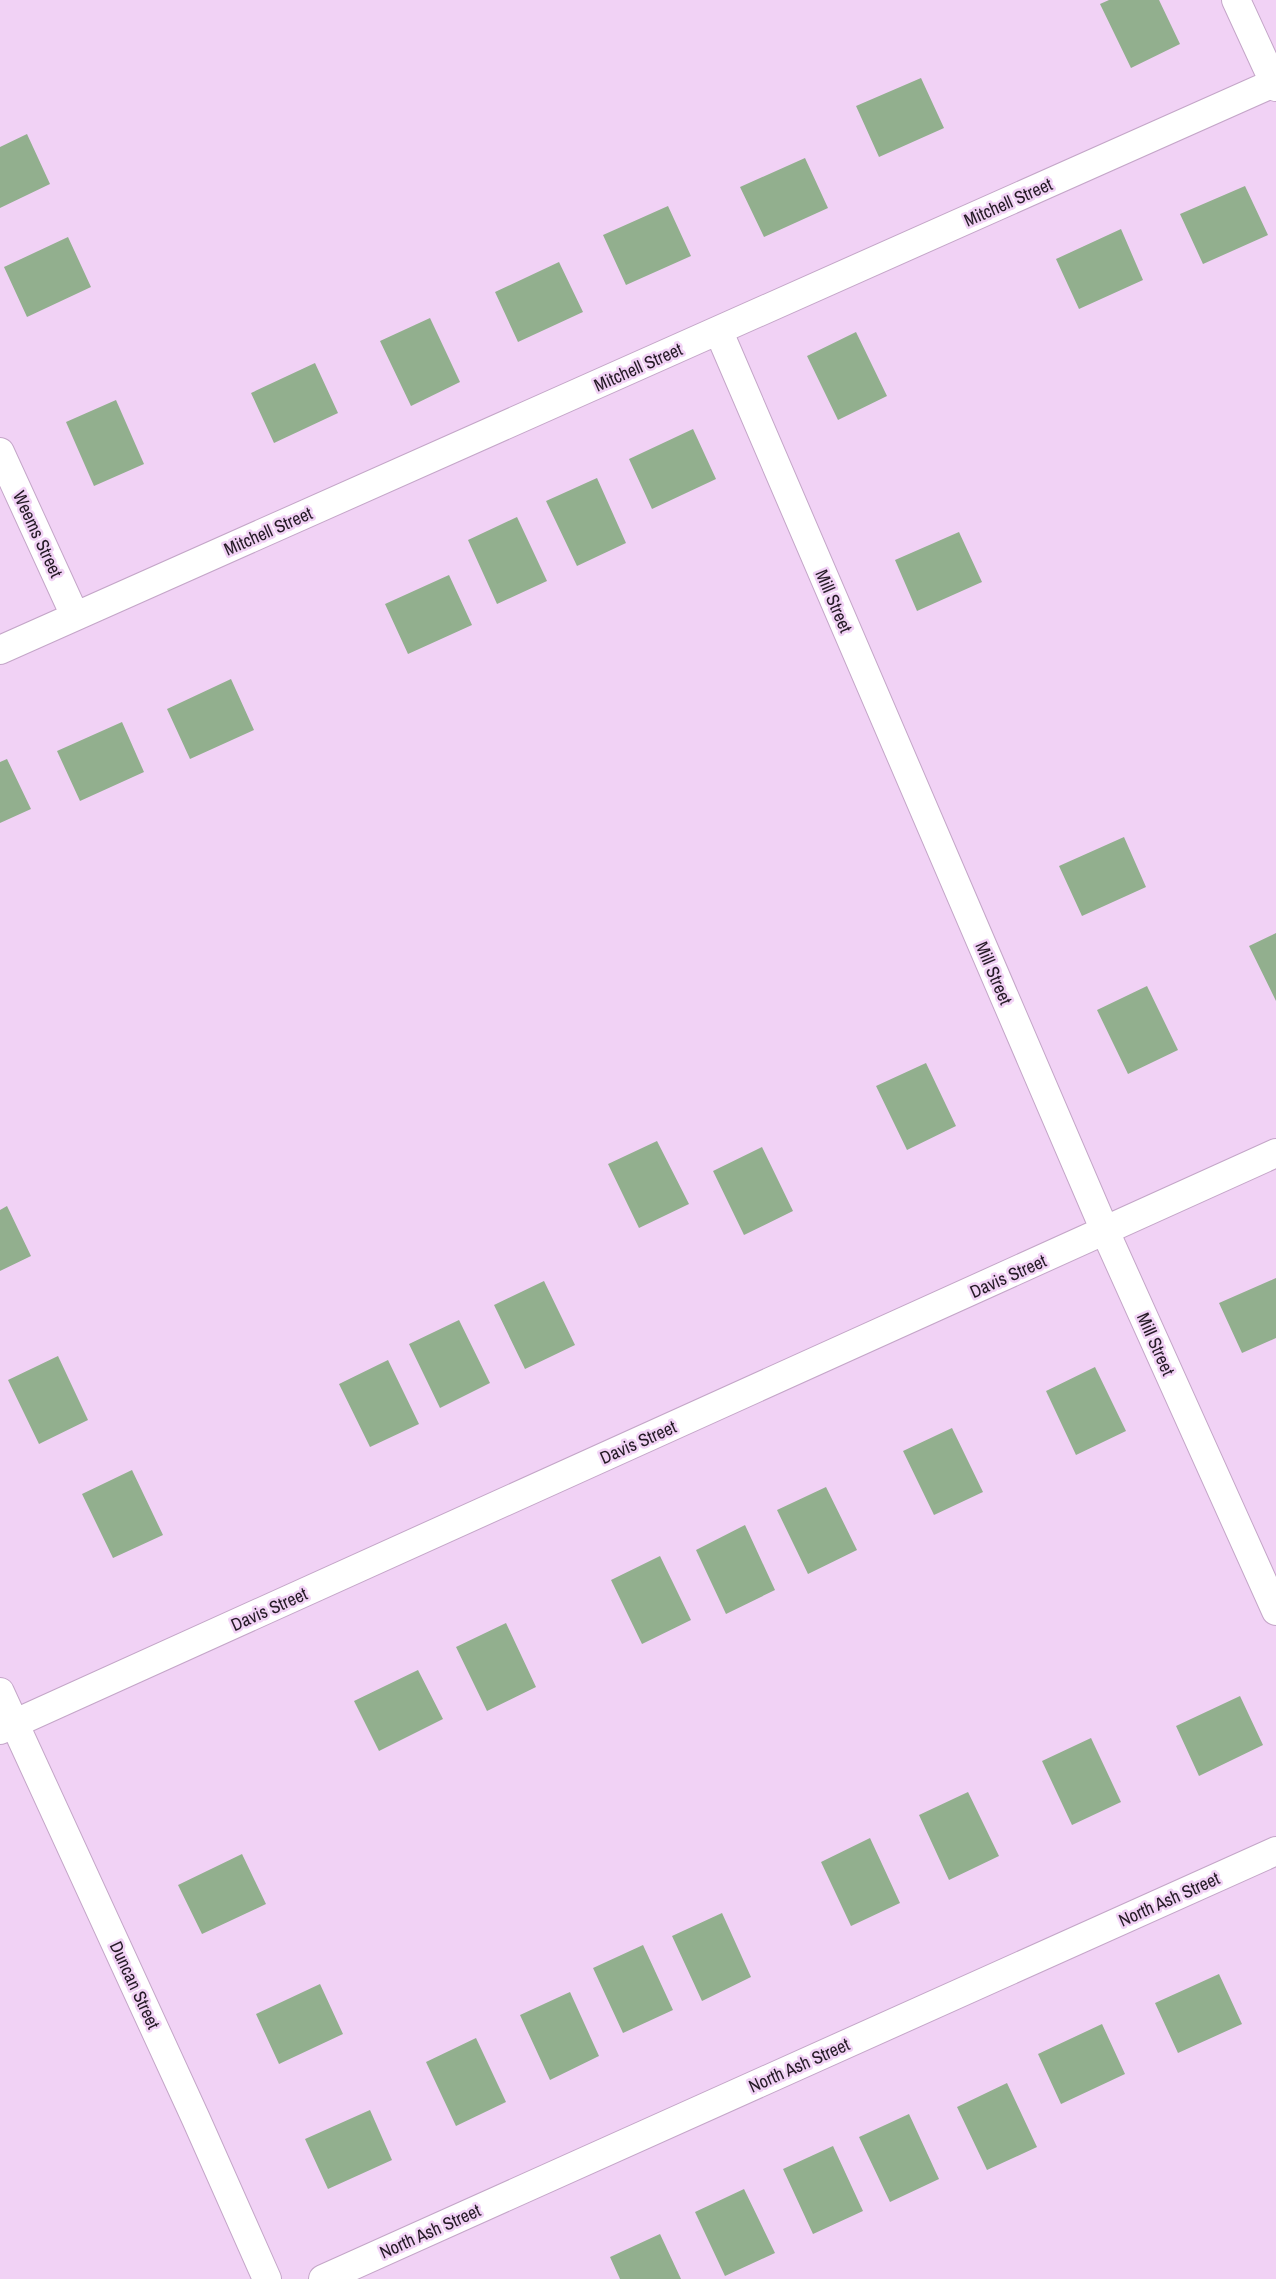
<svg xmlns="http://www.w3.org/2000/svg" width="1276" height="2279" font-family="'Archivo Narrow',sans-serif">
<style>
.building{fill:#92af8e}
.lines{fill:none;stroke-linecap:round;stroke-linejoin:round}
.street-casing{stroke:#c4a6c8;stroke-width:30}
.street{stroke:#fff;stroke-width:28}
.labels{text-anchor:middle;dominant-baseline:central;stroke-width:5;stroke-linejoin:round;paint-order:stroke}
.street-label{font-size:18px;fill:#251a26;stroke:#f1d2f5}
</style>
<rect width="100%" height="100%" fill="#f1d2f5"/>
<path class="building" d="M1109,0H1159L1180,44L1131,68L1100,4Z
M921,78L944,128L879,157L856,106Z
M27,134L50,184L0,208V147Z
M805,158L828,208L764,237L740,187Z
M1245,186L1268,235L1203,264L1180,214Z
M668,206L691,256L626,285L603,235Z
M1121,229L1143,280L1079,309L1056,259Z
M68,237L91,287L27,317L4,267Z
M559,262L583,312L518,342L495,292Z
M430,318L460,382L411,406L380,341Z
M856,332L887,396L838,420L807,356Z
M315,363L338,413L274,443L251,393Z
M116,400L144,464L94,486L66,422Z
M693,429L716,479L652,509L629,459Z
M597,478L626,543L577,566L546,501Z
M517,517L547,581L497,604L468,540Z
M959,532L982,582L917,611L895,560Z
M449,575L472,625L408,654L385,604Z
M231,679L254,730L190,759L167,709Z
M122,722L144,772L80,801L57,751Z
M7,759L31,809L0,823V762Z
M1124,837L1146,887L1082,916L1059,866Z
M1276,933V1001L1249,946Z
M1147,986L1178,1050L1128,1074L1097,1010Z
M926,1063L956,1126L907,1150L876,1086Z
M657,1141L689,1204L639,1228L608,1164Z
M762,1147L793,1211L744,1235L713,1171Z
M7,1206L31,1256L0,1271V1210Z
M1276,1278V1338L1242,1353L1219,1303Z
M544,1281L575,1345L525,1369L494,1305Z
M459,1320L490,1383L440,1408L409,1344Z
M58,1356L88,1420L39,1444L8,1380Z
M388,1360L419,1424L370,1447L339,1384Z
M1095,1367L1126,1431L1076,1455L1046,1391Z
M952,1428L983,1492L934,1515L903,1451Z
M132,1470L163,1535L113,1558L82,1494Z
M826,1487L857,1550L808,1574L777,1510Z
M745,1525L775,1590L726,1614L696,1550Z
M660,1556L691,1620L642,1644L611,1580Z
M506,1623L536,1687L487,1711L456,1647Z
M418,1670L443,1719L379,1751L354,1701Z
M1240,1696L1263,1745L1199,1776L1176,1726Z
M1091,1738L1121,1802L1072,1825L1042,1761Z
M968,1792L999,1856L949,1880L919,1815Z
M870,1838L900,1903L851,1926L821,1862Z
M242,1854L266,1904L202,1934L178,1885Z
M722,1913L751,1977L702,2001L672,1936Z
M643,1945L673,2010L623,2033L593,1968Z
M1219,1974L1242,2024L1178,2053L1155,2003Z
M320,1984L343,2034L279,2064L256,2014Z
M570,1992L599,2056L550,2080L520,2015Z
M1102,2024L1125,2074L1061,2104L1038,2054Z
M476,2038L506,2102L456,2126L426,2062Z
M1007,2083L1037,2147L987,2170L957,2107Z
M370,2110L392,2160L328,2189L305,2139Z
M909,2114L939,2179L890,2202L859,2137Z
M833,2146L863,2211L813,2234L783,2169Z
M744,2189L775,2253L725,2276L695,2212Z
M660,2234L681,2279H620L610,2257Z"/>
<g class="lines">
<defs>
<path id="street" d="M1236,0L1276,87
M719,332L1105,1231L1276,1611
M0,452L75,616
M0,650L1276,82
M0,1692L196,2119L267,2279
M0,1730L1276,1153
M323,2279L1276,1851"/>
</defs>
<use href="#street" class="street-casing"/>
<use href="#street" class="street"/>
</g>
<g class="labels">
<g class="street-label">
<text transform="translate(1008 202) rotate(-24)">Mitchell Street</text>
<text transform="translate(638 367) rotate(-24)">Mitchell Street</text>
<text transform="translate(268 531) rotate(-24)">Mitchell Street</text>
<text transform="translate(38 534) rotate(65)">Weems Street</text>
<text transform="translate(834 601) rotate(67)">Mill Street</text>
<text transform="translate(994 973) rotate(67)">Mill Street</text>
<text transform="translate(1008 1276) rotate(-24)">Davis Street</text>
<text transform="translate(1156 1344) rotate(66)">Mill Street</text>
<text transform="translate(638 1442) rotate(-24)">Davis Street</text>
<text transform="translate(269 1609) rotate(-24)">Davis Street</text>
<text transform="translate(1169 1899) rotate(-24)">North Ash Street</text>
<text transform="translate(135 1985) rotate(65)">Duncan Street</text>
<text transform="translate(799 2065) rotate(-24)">North Ash Street</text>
<text transform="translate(430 2231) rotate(-24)">North Ash Street</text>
</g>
</g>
</svg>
